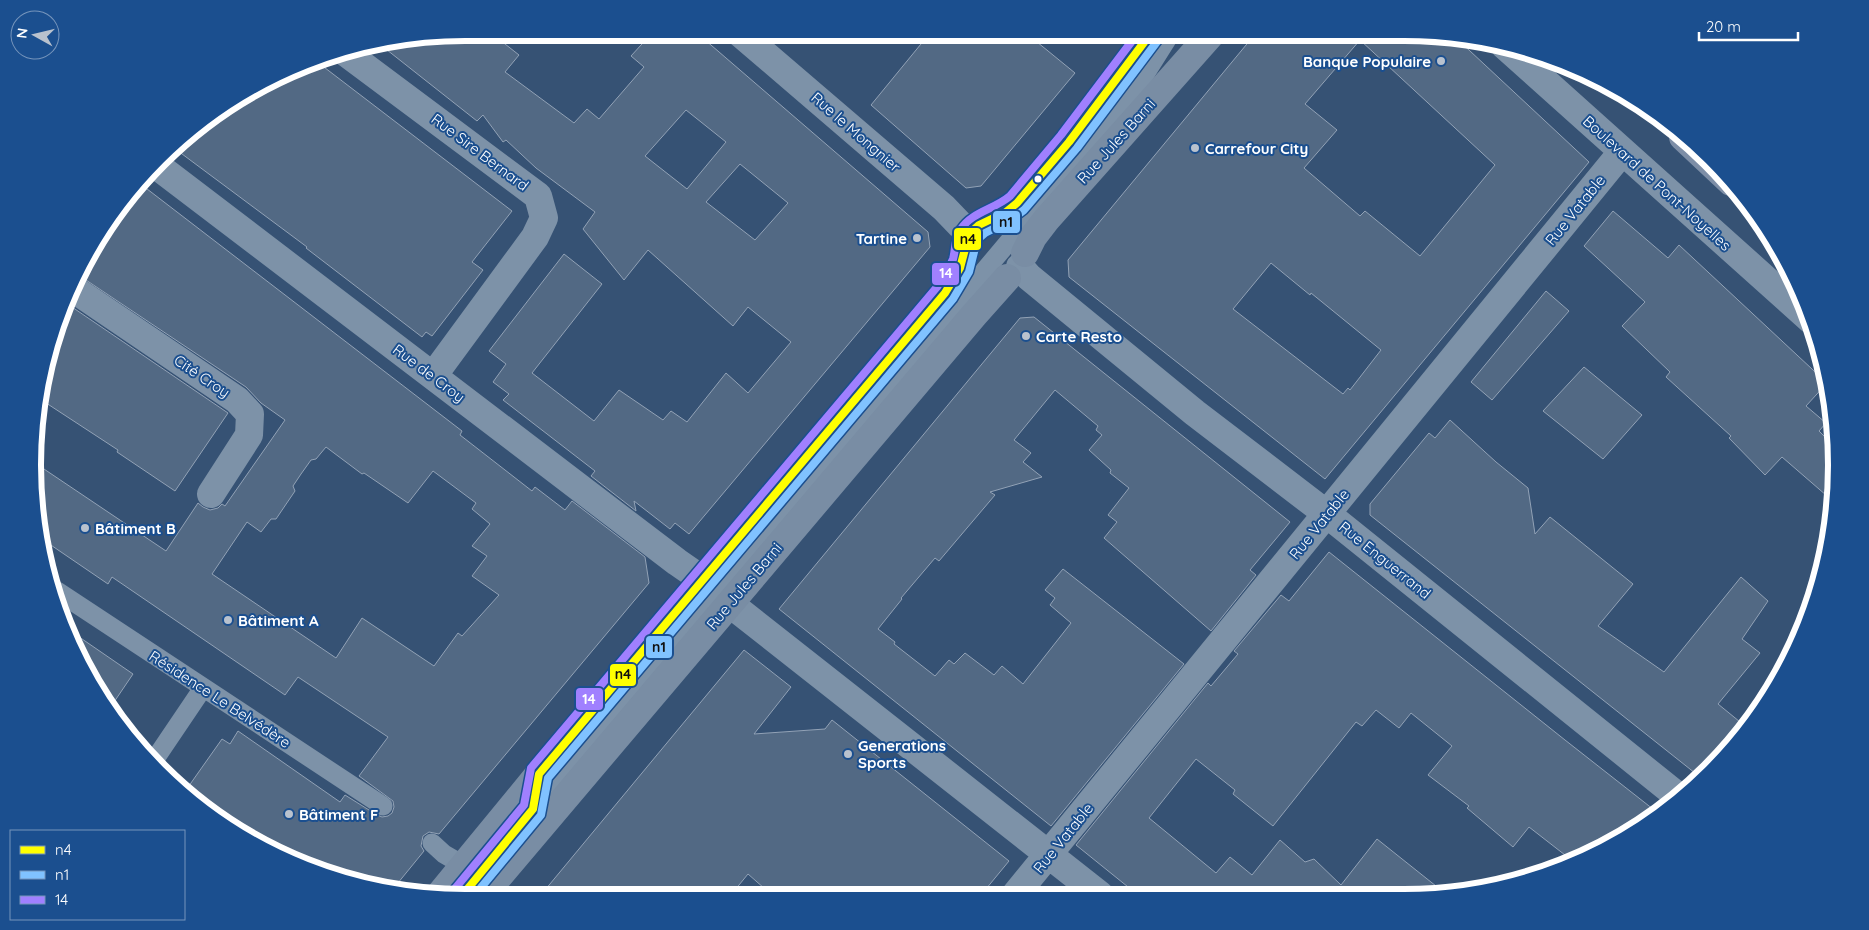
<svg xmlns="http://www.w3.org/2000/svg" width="1869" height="930" font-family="Quicksand,sans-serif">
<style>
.building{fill:#526984;stroke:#92a2b6;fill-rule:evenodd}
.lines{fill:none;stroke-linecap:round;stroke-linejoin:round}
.lane{stroke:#7d92a8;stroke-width:19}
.street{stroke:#7d92a8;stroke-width:28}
.secondary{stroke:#798da4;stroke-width:28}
.primary{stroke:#7d8ea7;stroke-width:28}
.bus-1-casing{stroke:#1b4f8f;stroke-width:11}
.bus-2-casing{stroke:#1b4f8f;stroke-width:11}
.bus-3-casing{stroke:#1b4f8f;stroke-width:11}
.bus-1{stroke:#ff0;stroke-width:8}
.bus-2{stroke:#80c2ff;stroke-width:8}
.bus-3{stroke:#a080ff;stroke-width:8}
.poi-dot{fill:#b9c2ce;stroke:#1b4f8f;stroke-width:2}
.bus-dot{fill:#fff;stroke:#1b4f8f;stroke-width:2}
.labels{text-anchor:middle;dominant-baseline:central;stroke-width:4;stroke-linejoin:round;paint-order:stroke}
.poi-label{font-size:15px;font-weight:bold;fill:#fff;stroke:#1b4f8f;text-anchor:start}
.street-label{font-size:15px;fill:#fff;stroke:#1b4f8f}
.rim{fill:none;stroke:#fff;stroke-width:6}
.line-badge{stroke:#1b4f8f;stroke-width:2}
.badge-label{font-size:14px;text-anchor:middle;font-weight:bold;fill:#fff}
.pale-badge-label{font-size:14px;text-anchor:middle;font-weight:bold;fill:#111}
</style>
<rect width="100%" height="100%" fill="#365274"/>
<path class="building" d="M465,32L491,33L519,55L505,72L574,123L587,109L599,119L644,67L631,56L652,33H697L928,232L930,247L689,534L675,523L670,529L634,501L636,511L591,476L595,471L503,400L509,394L493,382L506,364L489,351L564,254L602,284L532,373L594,421L619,390L663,420L671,411L687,422L726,373L748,393L791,342L748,307L733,326L648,250L624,280L583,229L595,212L536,168L506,140L503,142L483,115L477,121L382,46ZM686,110L726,142L687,189L645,156ZM740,164L788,203L755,240L706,202Z
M930,33H1026L1075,73L981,186L966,188L871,105Z
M1256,33H1432L1455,37L1589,162L1325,479L1069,277L1068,260ZM1360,40L1495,165L1420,256L1365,211L1360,216L1304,168L1337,130L1305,104ZM1271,263L1310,295L1311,293L1381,350L1350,390L1348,388L1343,394L1233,309Z
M316,61L512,211L472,262L483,270L432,336L426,332L422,337L306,248L307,247L174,148L201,122Z
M138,182L462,431L460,435L532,491L535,487L565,510L572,501L645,557L649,583L439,834L429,832L423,836L421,846L424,851L393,889L353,883L274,853L186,790L222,739L230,744L238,731L340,802L345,795L377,815L382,817L388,816L392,813L394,807L393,801L359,776L388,737L298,677L285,695L112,577L108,584L42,539L36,521L38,465L166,551L198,503L203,507L210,510L218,508L222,504L225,506L285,420L261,403L246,387L80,276L91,248ZM326,447L362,474L364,473L408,503L433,471L476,503L472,509L490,524L472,546L487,556L472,576L499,595L462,636L458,633L434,666L362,618L336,658L212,574L247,522L261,532L271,519H276L295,491L293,486L301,474L311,460L316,459Z
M1613,211L1668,258L1679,245L1827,383L1806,406L1826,423L1819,431L1834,446L1836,493L1834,502L1782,457L1765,475L1729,438L1731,436L1666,377L1670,372L1622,326L1645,302L1584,246Z
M1546,291L1569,311L1492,400L1471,382Z
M69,305L228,413L175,491L117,452L118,450L40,399L41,380Z
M1034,317L1290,522L1250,570L1256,575L1211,631L1104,538L1117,522L1108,515L1129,488L1110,473L1111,470L1089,450L1102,435L1096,430L1098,426L1055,390L1014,440L1031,453L1023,462L1042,477L990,492L995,495L939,561L935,558L901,598L902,599L878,629L895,642L894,644L935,676L949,660L954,664L965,653L994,675L1002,666L1023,684L1071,623L1050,605L1055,598L1045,590L1063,569L1184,664L1051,826L779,609L1020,318Z
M1584,367L1642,415L1603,459L1543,411Z
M1450,420L1496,462L1528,488L1535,534L1550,517L1633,584L1598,626L1664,672L1741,577L1768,601L1742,639L1760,653L1718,704L1745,726L1729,750L1700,777L1370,515V504L1429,433L1435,438Z
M1329,552L1565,740L1658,813L1574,862L1529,827L1513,847L1467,808L1469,806L1428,775L1452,746L1411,713L1399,728L1376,710L1362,726L1356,722L1273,826L1233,794L1235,790L1196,759L1149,818L1216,873L1230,857L1252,875L1280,840L1305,862L1314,859L1341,885L1377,839L1446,894L1138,895L1076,845L1208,683L1211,686L1238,654L1234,651L1281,595L1289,601Z
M69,630L133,674L112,705L77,656Z
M744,650L791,687L754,734L825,729L832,720L1009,861L981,895L773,896L748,874L730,896H540Z"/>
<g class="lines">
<path class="lane" d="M57,591L383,806
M153,762L203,688
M551,814L554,783L1132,95L1171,33
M432,843L444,854L463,865
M461,897L533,809L538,777"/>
<path class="street" d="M740,33L944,208L969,234
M1504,45L1811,320
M345,52L538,196L544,218L535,237L433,376
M156,165L677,562L703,580
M1020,267L1029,277L1195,413L1327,514L1679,797
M75,290L237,400L250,414L249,435L211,494
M729,603L1100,895
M1015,895L1622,152"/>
<path class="secondary" d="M988,222L1015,205L1039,179L1151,33
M1025,253L1033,237L1046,220L1212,33
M482,896L974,315L1007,278
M438,897L539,774L945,293C954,280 962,267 964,251"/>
<path class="primary" d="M1683,137L1731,182"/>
<defs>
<path id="bus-1" d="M1683,137L1730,181
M461,897L533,809L539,774L945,293L960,268L969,234L979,225L1006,212L1017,203L1069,142L1151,33"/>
<path id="bus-2" d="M474,896L541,815L548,778L953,299L969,272L977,240L985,233L1011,220L1024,210L1077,148L1159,39"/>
<path id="bus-3" d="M453,891L524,805L531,768L937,287C943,278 949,269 953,259C956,249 954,238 961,229C972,212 995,209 1010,196L1061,135L1138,33"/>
</defs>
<use href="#bus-1" class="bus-1-casing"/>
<use href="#bus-2" class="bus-2-casing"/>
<use href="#bus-3" class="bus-3-casing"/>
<use href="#bus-1" class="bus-1"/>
<use href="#bus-2" class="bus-2"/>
<use href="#bus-3" class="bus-3"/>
</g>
<g class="poi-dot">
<circle cx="1441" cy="61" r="5"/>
<circle cx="1195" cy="148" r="5"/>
<circle cx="917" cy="238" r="5"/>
<circle cx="1026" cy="336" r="5"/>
<circle cx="85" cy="528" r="5"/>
<circle cx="228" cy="620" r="5"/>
<circle cx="848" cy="754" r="5"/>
<circle cx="289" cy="814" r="5"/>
</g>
<circle class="bus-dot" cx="1038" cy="179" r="4.5"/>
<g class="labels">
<g class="poi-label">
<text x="1431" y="61" text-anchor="end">Banque Populaire</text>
<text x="1205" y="148">Carrefour City</text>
<text x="907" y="238" text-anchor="end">Tartine</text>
<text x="1036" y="336">Carte Resto</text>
<text x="95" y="528">Bâtiment B</text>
<text x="238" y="620">Bâtiment A</text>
<text x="858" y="745">Generations<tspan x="858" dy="17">Sports</tspan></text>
<text x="299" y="814">Bâtiment F</text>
</g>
<g class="street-label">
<text transform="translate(856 132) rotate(41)">Rue le Mongnier</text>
<text transform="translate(1116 141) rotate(-48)">Rue Jules Barni</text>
<text transform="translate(480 152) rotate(37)">Rue Sire Bernard</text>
<text transform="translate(1657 183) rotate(42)">Boulevard de Pont-Noyelles</text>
<text transform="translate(1575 210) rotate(-51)">Rue Vatable</text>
<text transform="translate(429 373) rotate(37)">Rue de Croy</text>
<text transform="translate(202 376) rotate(34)">Cité Croy</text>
<text transform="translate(1319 524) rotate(-51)">Rue Vatable</text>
<text transform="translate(1385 560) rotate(39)">Rue Enguerrand</text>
<text transform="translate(744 586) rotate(-50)">Rue Jules Barni</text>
<text transform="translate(220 699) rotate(33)">Résidence Le Belvédère</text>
<text transform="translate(1063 838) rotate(-51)">Rue Vatable</text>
</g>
</g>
<path d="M0 0H1869V930H0ZM465 41H1404A424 424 0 0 1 1828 465V465A424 424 0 0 1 1404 889H465A424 424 0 0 1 41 465V465A424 424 0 0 1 465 41Z" fill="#1b4f8f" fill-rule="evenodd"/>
<path class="rim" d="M465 41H1404A424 424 0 0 1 1828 465V465A424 424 0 0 1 1404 889H465A424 424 0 0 1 41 465V465A424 424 0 0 1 465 41Z"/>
<g class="line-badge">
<rect x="992" y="210" width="29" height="24" rx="5" fill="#80c2ff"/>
<rect x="953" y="227" width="29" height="24" rx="5" fill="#ff0"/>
<rect x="931" y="262" width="29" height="24" rx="5" fill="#a080ff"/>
<rect x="645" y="635" width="28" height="24" rx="5" fill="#80c2ff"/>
<rect x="609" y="663" width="28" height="24" rx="5" fill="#ff0"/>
<rect x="575" y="687" width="29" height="24" rx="5" fill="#a080ff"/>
</g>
<g class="badge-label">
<text x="946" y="278">14</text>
<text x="589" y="704">14</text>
</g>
<g class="pale-badge-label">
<text x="1006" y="227">n1</text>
<text x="968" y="244">n4</text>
<text x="659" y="652">n1</text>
<text x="623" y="679">n4</text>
</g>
<rect x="10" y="830" width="175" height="90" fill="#1b4f8f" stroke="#7695bc"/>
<rect x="20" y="846" width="25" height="8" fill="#ffff00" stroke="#7695bc"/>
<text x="55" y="855" font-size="15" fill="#ffffff">n4</text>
<rect x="20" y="871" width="25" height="8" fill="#80c2ff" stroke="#7695bc"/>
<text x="55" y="880" font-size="15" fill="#ffffff">n1</text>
<rect x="20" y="896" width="25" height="8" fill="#a080ff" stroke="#7695bc"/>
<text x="55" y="905" font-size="15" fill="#ffffff">14</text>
<g transform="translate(35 35) rotate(278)"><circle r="24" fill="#1b4f8f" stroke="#7695bc"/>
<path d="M0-4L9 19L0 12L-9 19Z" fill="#b9c2ce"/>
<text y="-8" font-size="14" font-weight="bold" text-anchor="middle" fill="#ffffff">N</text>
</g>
<path d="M1699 32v8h99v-8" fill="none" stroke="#ffffff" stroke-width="2.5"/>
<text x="1706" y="32" font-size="15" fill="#ffffff" stroke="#1b4f8f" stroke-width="4" paint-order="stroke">20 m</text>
</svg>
